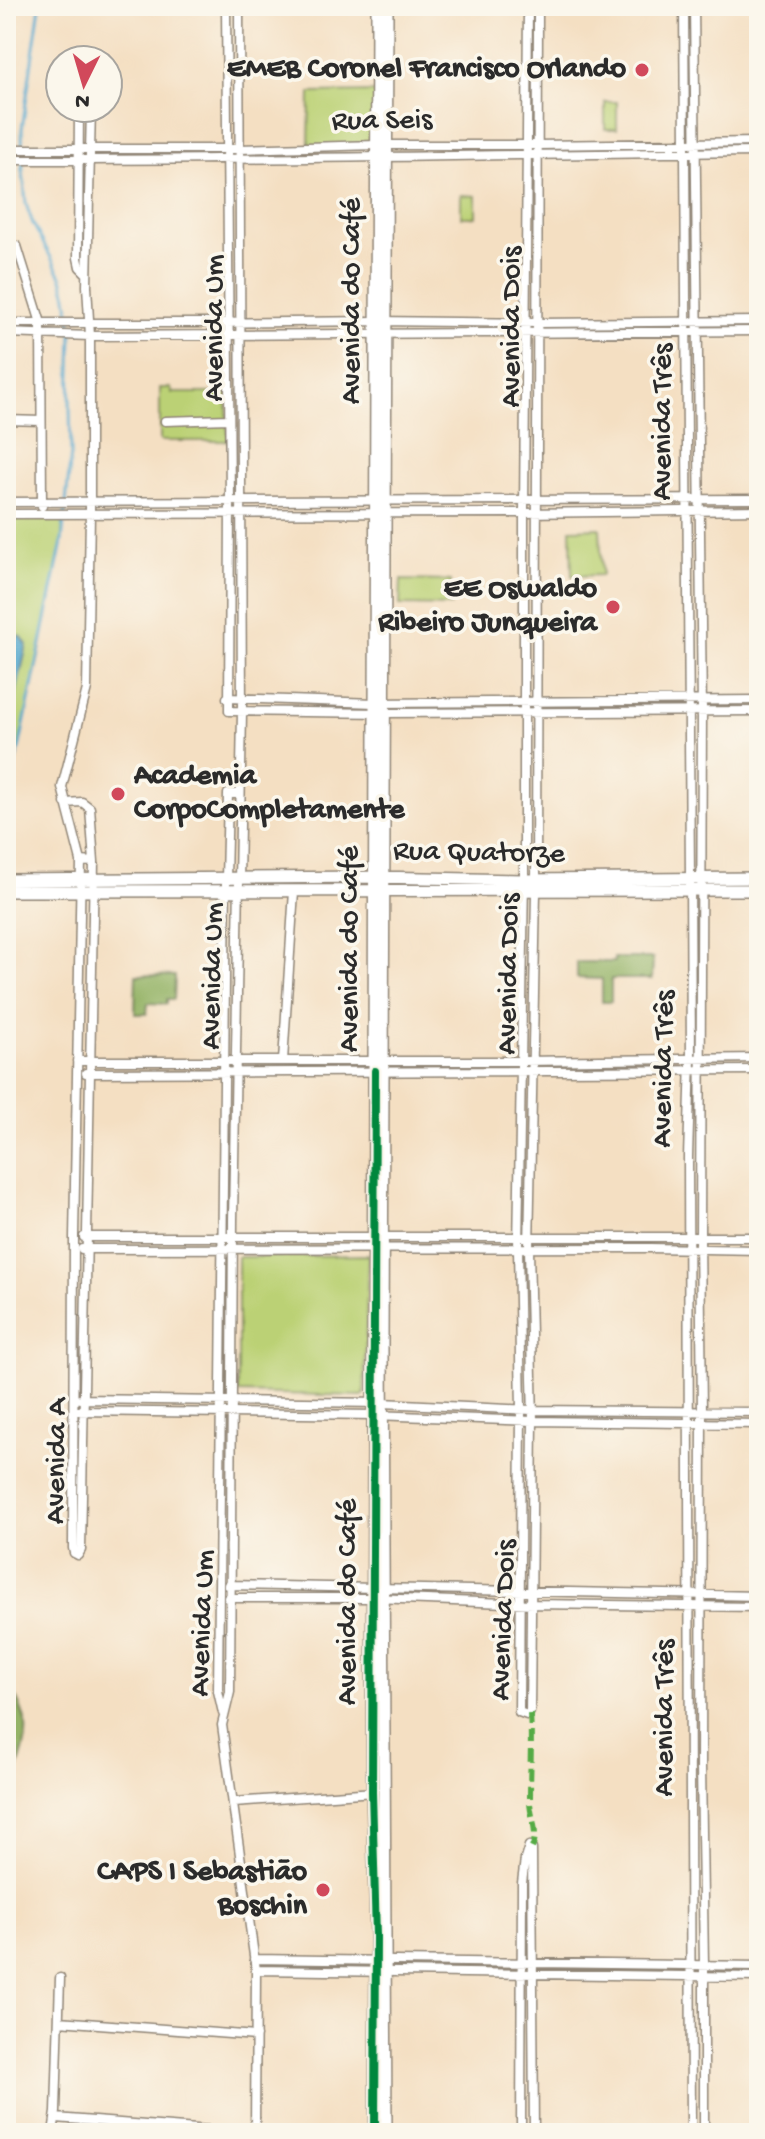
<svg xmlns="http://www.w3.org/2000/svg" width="765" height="2139" font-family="'Gochi Hand',sans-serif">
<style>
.green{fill:#bbd175;stroke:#737e50;stroke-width:2}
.forest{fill:#94b366;stroke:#606f48;stroke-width:2}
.water{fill:#50a6cd;stroke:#3e687c;stroke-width:2}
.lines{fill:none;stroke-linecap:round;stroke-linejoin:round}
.stream{stroke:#50a6cd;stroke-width:3}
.street-casing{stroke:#908576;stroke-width:11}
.secondary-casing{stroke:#908576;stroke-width:14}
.street{stroke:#fff;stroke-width:8}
.secondary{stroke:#fff;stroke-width:11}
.quiet{stroke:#54ab44;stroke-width:6;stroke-dasharray:12 6;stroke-linecap:butt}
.cycleway-casing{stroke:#fbf7ec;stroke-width:13}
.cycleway{stroke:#00873e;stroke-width:8}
.poi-dot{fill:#d1495b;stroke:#fbf7ec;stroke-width:3}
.labels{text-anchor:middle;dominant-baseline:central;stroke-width:7;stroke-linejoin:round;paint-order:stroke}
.poi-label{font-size:30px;font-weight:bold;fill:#2b2b2b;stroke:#fbf7ec;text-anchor:end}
.street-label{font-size:30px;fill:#2b2b2b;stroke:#fbf7ec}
</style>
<rect width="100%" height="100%" fill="#fbf7ec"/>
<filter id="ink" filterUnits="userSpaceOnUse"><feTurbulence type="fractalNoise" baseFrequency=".0125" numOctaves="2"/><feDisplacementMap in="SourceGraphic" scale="16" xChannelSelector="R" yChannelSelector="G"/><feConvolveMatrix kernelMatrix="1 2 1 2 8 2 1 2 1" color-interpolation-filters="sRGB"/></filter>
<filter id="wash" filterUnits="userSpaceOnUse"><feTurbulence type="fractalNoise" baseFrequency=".006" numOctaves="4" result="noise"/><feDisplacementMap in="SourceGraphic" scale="32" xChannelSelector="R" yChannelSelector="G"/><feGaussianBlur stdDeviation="1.8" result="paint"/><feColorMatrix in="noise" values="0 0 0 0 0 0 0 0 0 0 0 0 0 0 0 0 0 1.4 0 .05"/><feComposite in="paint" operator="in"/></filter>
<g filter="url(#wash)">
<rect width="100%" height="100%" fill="#f4dfc2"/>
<path class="green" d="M377,92V145L309,147L310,93Z
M605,102H617V129H605Z
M461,195L476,196V217H461Z
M160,388H171L172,393H227L228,441H160Z
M63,518L62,542L38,661L20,745L6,794V519Z
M600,528L602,575L572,576L571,529Z
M401,580L451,581V606L400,605Z
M368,1255L364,1396L238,1393V1257Z"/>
<path class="forest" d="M614,958H653L652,979H611V1002H602V979L577,978V962H614Z
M136,975L175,976L174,999H167V1004L148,1003L147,1014H135Z
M6,1678C13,1691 21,1705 25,1720C31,1739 15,1777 6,1795Z"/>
<path class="water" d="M6,631L22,637L27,645L6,739Z"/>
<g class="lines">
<path class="stream" d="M6,795L20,744L62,542L71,453L70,405L72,333L67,296L62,278L33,224L26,204L23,171L22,129L40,6"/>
</g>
</g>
<g filter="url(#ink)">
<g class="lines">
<defs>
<path id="street" d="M226,6L230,501L229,711L385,713L759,711
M239,6L242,712L233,1220L230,1692L222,1725L256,1970L255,2133
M528,6L524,513V880L518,1249L521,1409L519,1712L527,1715L530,1712L533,1421L529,1249L536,892L538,6
M684,6L690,878L691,1059L688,1157L691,2133
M694,6L702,711L700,1237L702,1411L701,1766L704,1965V2133
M80,60L82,57H89L91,60
M79,108L78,258L80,267L87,274
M6,149H239L377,145H538L759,142
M6,160C257,161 508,154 759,152
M17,246L41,323L42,506
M6,323H206L377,321L538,323L759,321
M6,333L90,336L759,331
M6,420L41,421
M165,421L229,419
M6,502L759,499
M6,514L524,513L759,510
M227,698L375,703L759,700
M65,803L82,802L90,808L94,862
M77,1061H522L759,1058
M283,1061L294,891
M86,1073L759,1070
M84,1237H759
M82,1249L650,1248L759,1250
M80,1399L382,1403L532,1410L759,1412
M78,1411L374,1415L533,1421L759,1424
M78,1555L74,1553L73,1548L74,1237L81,861L62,787L87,689L90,514V336L87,286L91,108
M78,1555L81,1550L94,862L81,861
M228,1585L759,1596
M228,1598H374L533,1604L759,1607
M223,1713L218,1691L226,879L228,794H239
M234,1802L374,1792
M529,1846L532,1849L534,2133
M254,1959L759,1966
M256,1970L759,1977
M59,2021L256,2036
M56,2118L248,2133
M53,2133L56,2112L60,1978
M521,2133L522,1883L525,1859L529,1846"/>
<path id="secondary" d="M6,880L375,877L524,880L759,878
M6,891L759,890
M375,2133L376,1936L372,1792L377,6
M386,2133L382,1349L387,6"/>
</defs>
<use href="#street" class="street-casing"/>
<use href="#secondary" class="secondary-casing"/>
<use href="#street" class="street"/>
<use href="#secondary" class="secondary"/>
<path class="quiet" d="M530,1714C532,1742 530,1769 530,1798C529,1816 540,1830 532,1848"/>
<defs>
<path id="cycleway" d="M375,2133L376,1936L372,1792L375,1071"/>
</defs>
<use href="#cycleway" class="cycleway-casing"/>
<use href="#cycleway" class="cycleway"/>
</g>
</g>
<g class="poi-dot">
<circle cx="642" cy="70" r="8"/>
<circle cx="613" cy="607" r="8"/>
<circle cx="118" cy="794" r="8"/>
<circle cx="323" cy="1890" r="8"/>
</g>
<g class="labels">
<g class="poi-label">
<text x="626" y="70">EMEB Coronel Francisco Orlando</text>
<text x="597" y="590">EE Oswaldo<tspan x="597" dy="34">Ribeiro Junqueira</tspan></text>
<text x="134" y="777" text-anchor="start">Academia<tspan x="134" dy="34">CorpoCompletamente</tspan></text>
<text x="307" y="1873">CAPS I Sebastião<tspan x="307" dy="34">Boschin</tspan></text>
</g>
<g class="street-label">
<text transform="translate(382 122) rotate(-1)">Rua Seis</text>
<text transform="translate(353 301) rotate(-90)">Avenida do Café</text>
<text transform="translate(513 327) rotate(-90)">Avenida Dois</text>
<text transform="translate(216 328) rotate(-90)">Avenida Um</text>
<text transform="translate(664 422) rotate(-90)">Avenida Três</text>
<text transform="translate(479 854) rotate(1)">Rua Quatorze</text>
<text transform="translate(351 949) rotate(-90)">Avenida do Café</text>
<text transform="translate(510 974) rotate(-89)">Avenida Dois</text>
<text transform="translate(214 976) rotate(-89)">Avenida Um</text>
<text transform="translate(665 1069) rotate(-89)">Avenida Três</text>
<text transform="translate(58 1461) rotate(-89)">Avenida A</text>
<text transform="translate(349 1602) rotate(-90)">Avenida do Café</text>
<text transform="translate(505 1620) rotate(-88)">Avenida Dois</text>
<text transform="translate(204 1623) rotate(-88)">Avenida Um</text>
<text transform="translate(666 1718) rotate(-90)">Avenida Três</text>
</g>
</g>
<rect width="765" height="2139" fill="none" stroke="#fbf7ec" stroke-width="32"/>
<g transform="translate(84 84) rotate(185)"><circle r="38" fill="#fbf7ec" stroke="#a8a59f" stroke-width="2"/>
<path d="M0-6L14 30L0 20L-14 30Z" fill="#d1495b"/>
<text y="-12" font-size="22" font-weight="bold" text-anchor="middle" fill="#2b2b2b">N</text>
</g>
</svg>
